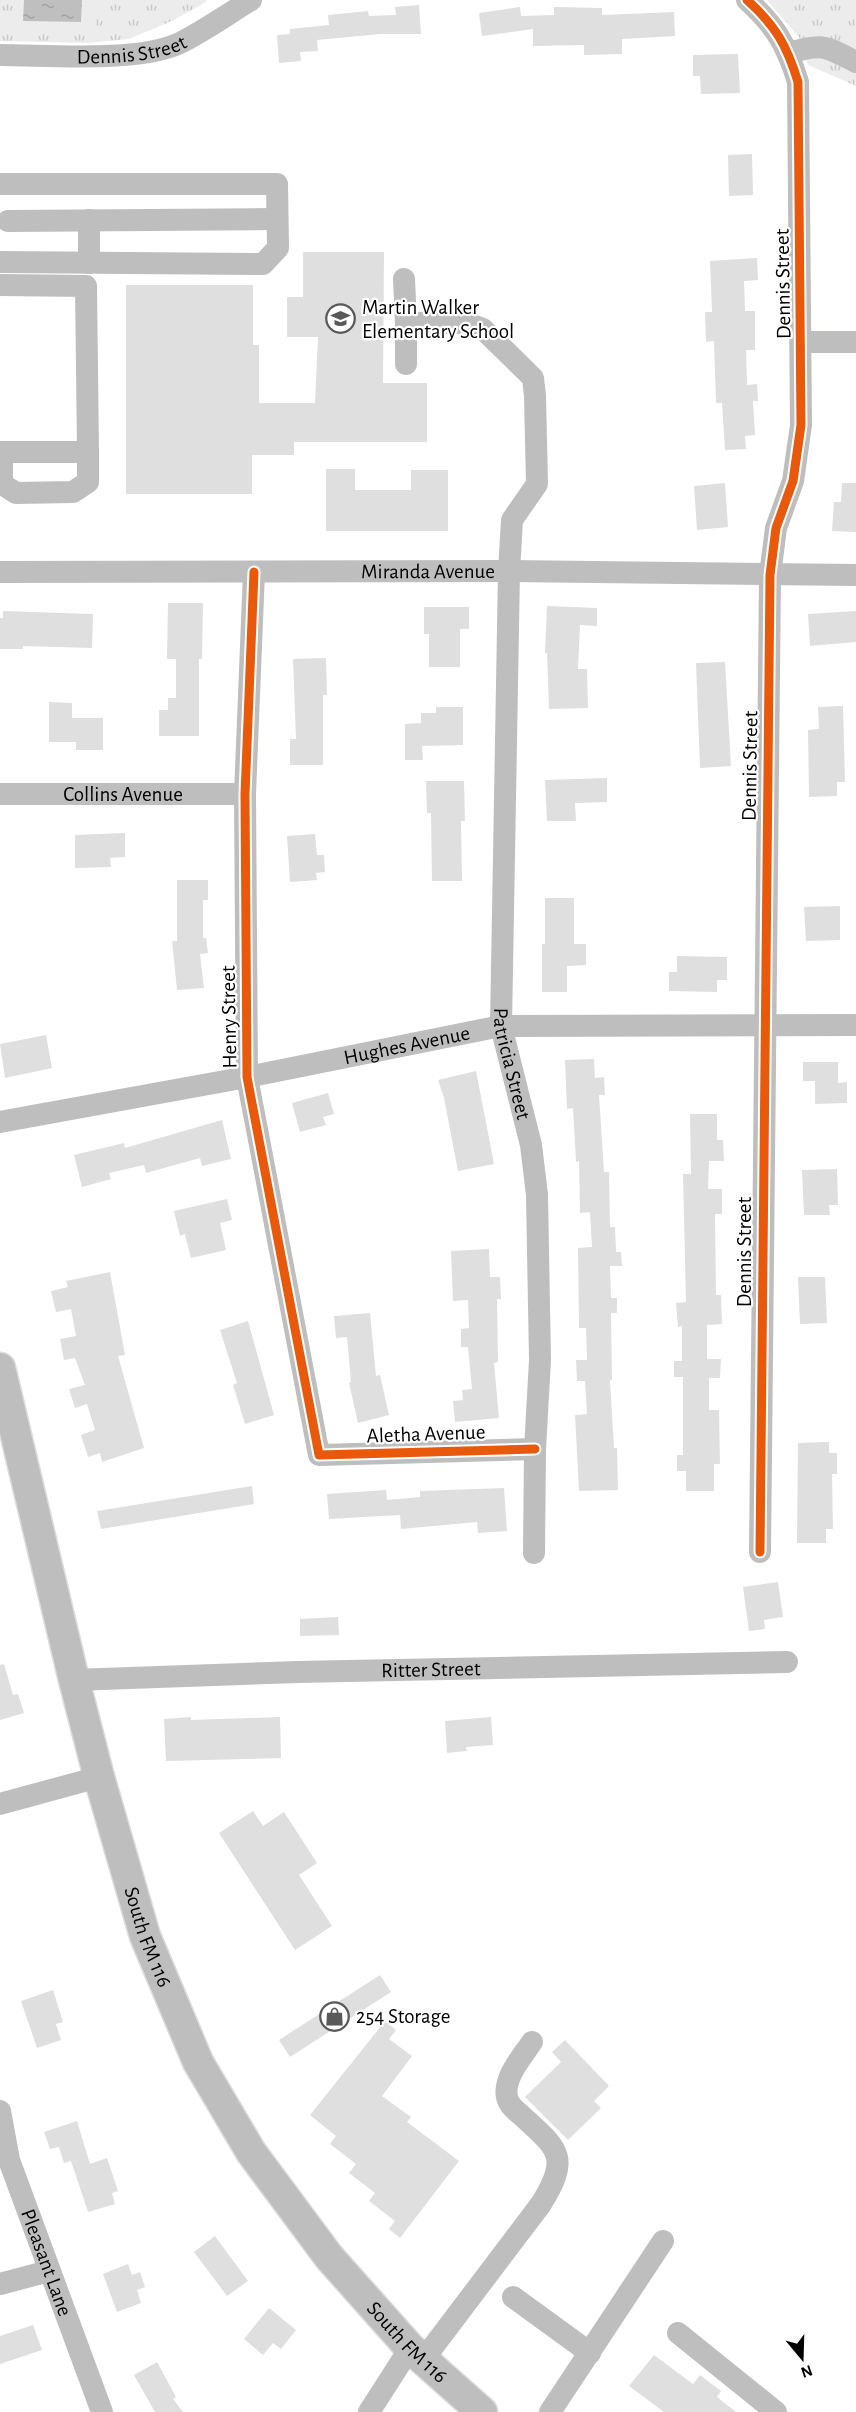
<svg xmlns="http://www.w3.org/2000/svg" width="856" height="2412" font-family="'Alegreya Sans',sans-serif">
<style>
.park{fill:url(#park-tufts)}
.pitch{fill:#ececec}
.water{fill:url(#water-ripples)}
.building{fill:#dfdfdf}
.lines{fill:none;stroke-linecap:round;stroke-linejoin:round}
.major-casing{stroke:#dbdbdb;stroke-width:33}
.minor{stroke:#bebebe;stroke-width:22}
.major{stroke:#bebebe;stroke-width:30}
.cycleway-casing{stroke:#fff;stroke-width:13}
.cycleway{stroke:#e8590c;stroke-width:9}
.labels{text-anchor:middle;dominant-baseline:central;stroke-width:4.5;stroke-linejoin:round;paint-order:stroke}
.street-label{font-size:21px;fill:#000;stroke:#fff}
.poi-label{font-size:21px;fill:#000;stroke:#fff;text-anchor:start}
</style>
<defs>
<pattern id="park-tufts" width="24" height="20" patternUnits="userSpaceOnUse" patternTransform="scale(1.5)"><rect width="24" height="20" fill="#ececec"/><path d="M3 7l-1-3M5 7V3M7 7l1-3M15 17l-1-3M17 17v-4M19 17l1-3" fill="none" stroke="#c9c9c9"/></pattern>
<pattern id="water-ripples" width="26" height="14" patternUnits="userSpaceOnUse" patternTransform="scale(1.5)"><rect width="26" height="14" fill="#bfbfbf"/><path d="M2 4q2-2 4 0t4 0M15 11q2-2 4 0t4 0" fill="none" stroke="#a2a2a2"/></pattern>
</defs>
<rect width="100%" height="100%" fill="#fff"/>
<path class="park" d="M0,0H206V2L172,21L129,39L87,43L0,41Z
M767,0H856V86L808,65L799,37Z"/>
<path class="pitch" d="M13,0H96V29L13,30Z"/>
<path class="water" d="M24,0H82L81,22L23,21Z"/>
<path class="building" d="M419,5L421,34H380L317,40L318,51L300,52L301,61L279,63L277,35L290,34V29L329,25L328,15L368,11L369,16L396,15L395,7Z
M520,7L521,16L554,15V7L602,8V15L674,12L675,36L622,39V54L584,55V45L533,46V29L482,36L479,13Z
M738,54L740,93L701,94L700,76H693V55Z
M752,154L753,195L729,196L728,155Z
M303,252H384L383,383H427V442H294V455H252V494H126V285H253V345H259V403H315L318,337H287V297H303Z
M757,258L758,280L744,281L745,311H755V350H746L747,385L757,384L758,401H753L755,435L745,436L746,449L725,450L722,403H716L714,341L706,342L705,312H712L710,261Z
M326,469H355V490H411V470H448V531H326Z
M725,483L728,527L697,530L694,486Z
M842,483H856V532L832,531L834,502H841Z
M168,603H203L202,659H199V736H159V710H168V698H176V659H167Z
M547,606L597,608V626L580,625L578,669H587L588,708L549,709L547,653H545Z
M424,607H469V629H460V667H429V634H424Z
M3,611L93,614L92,648L23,646V649H0V618H3Z
M856,611V642L810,646L808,614Z
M326,658L327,695H323V765H290V739H296L293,659Z
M725,662L731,766L700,768L696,663Z
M49,702L72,703V718H103V750H76V742H49Z
M843,706L845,782H837V796L809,797L808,730L819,729L818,707Z
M436,707H463V745L422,746L423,760H405V724L421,723V713H436Z
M607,778V802L575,803L576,821H547L545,780Z
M426,781H464L465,821H461L462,881H432L431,813H427Z
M125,833V857L110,858L111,867L75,868V835Z
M315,834L317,855H324L325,872L316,873L317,880L290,882L287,836Z
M177,880H208V900H203V938H206L208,953L200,954L204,988L177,990L172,941H177Z
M545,898H574V944H586V965L567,966V992H542V944H545Z
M840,906V940L806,941L804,907Z
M677,956L727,957V980H717V992L669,991V972H677Z
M46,1035L52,1068L5,1078L0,1044Z
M594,1059L595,1078L604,1077L605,1095H599L604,1172H609L610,1227H615L616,1252H621L622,1266H610L611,1298H617V1313H611L612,1380L610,1381L614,1448H617L618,1490L579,1491L575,1415L587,1414L585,1381H577L576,1360H587L586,1328H579L578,1248L592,1247L590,1212L580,1213L579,1161L576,1162L573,1108L567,1109L565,1060Z
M803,1062H838V1083L847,1082V1103L815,1104V1081H803Z
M476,1071L494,1164L458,1171L444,1098L438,1080Z
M328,1093L334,1114L323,1117L326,1125L300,1132L292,1103Z
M690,1114H717V1140H723L724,1161H709L708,1189H722V1214H715L716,1295H721L722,1324L707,1325V1359H721L720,1378H709V1410H719L720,1464H714V1491H686V1471H677V1455H683V1377H674V1361H682V1326L678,1327L676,1303L686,1302L683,1174H691Z
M222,1120L231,1159L202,1166L200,1158L146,1173L144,1165L109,1173L111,1179L82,1187L74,1155L124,1143L125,1148Z
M837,1169L838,1205H829L830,1215H804L802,1170Z
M227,1199L232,1220L220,1223L226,1250L191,1258L185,1234L180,1236L174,1211Z
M489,1249L490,1277H500L501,1299H497L498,1362L494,1363L499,1418L455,1422L453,1401L463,1400L462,1390L472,1389L468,1347H461V1329L469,1328L468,1300L453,1301L451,1251Z
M110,1272L125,1355L118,1356L144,1448L102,1462L100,1453L88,1457L81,1435L95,1430L87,1404L75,1408L69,1389L85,1385L75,1358L64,1360L60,1339L76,1336L71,1309L56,1312L51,1291L68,1287L66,1281Z
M798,1277H825L827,1323L800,1324Z
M370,1313L376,1376L380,1375L389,1415L358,1423L349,1383L351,1382L347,1337L336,1338L334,1316Z
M248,1321L274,1415L245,1424L233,1385L237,1383L220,1330Z
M829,1442V1453H837V1474H832L833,1529H826V1543H797L798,1443Z
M252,1486L254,1504L101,1529L97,1511Z
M504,1488L507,1531L478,1533L477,1522L401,1529L400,1515L329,1519L327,1494L386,1490L387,1500L420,1497V1491Z
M778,1582L783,1617L764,1620L765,1629L749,1631L743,1587Z
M338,1617L339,1635L300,1636V1619Z
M4,1664L13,1695L18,1694L24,1713L0,1720V1665Z
M191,1717V1720L280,1717L281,1758L166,1761L164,1719Z
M491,1717L493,1745L466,1747L467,1751L447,1753L445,1721Z
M253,1811L263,1826L284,1812L317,1863L299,1875L332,1926L295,1950L219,1833Z
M380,1975L391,1992L290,2057L279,2040Z
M53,1990L63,2022L56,2024L61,2040L37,2048L21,2001Z
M385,2021L396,2030L389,2039L412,2056L382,2096L411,2117L407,2122L459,2161L400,2238L389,2229L395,2221L369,2201L375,2193L349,2173L356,2164L330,2144L336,2136L310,2115Z
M565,2040L609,2086L594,2101L601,2108L568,2140L525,2097L561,2062L552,2052Z
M77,2121L90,2164L107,2158L118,2191L112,2193L115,2204L88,2212L71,2161L64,2163L59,2147L50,2149L44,2132Z
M215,2236L248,2281L227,2296L194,2252Z
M128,2264L132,2275L140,2272L145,2287L137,2290L141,2303L117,2312L103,2274Z
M269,2308L296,2330L281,2349L273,2343L263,2355L244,2339Z
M33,2325L42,2350L0,2364V2336Z
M654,2355L693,2384L700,2375L721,2391L717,2397L736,2412H664L629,2386Z
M157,2362L176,2397L173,2399L183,2412H155L134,2375Z"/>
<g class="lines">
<defs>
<g id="major">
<path id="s8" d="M0,1368L74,1680L99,1777L145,1936L198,2062L251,2152L329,2257L410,2348L482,2412"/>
</g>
</defs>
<use href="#major" class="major-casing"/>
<g class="minor">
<path d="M747,0C776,26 787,46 798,82L801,425L793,481L776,528L770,575L760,1552"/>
<path d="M789,53C823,43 825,46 856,62"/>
<path id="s1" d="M0,55C48,55 137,63 180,43C204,31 228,14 251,0"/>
<path d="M0,184H277L278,248L263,264L0,262"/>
<path d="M8,221L277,219"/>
<path d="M89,263V220"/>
<path d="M404,279L406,323"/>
<path d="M0,285L86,286L88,452H0"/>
<path d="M801,342H856"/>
<path id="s2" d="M406,364V323H467L483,329L533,378L535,396L537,484L512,520L509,571L501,1026L531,1145L537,1195L540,1360L535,1449L534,1553"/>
<path d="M2,452V484L16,493L73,492L88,482V452"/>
<path id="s3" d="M0,572L509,571L856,575"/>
<path d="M254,572L245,794L247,1077L319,1455L535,1449"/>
<path id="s4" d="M0,794H245"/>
<path id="s5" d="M0,1122L247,1077L501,1026L856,1025"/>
<path id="s6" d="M74,1680L298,1672L787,1662"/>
<path d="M0,1804L99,1777"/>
<path id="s7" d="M0,2111L9,2160L102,2412"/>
<path d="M0,2284L49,2271"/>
<path d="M513,2297L590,2353"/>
<path d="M678,2333L776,2412"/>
<path d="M423,2360L541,2204C571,2156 558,2149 521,2115C515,2110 508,2104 507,2097C503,2078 522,2057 532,2042"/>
<path d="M369,2412L410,2348"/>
<path d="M550,2412L663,2241"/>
</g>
<use href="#major" class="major"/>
<defs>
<path id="cycleway" d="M747,0C776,26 787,46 798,82L801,425L793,481L776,528L770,575L760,1552
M254,572L245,794L247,1077L319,1455L535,1449"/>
</defs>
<use href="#cycleway" class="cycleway-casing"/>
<use href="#cycleway" class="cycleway"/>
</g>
<defs>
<symbol id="school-ring" viewBox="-11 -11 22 22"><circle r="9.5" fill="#fff" stroke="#595959" stroke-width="1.5"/><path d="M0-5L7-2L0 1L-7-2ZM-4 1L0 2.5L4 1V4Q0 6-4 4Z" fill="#595959"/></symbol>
<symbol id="shop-ring" viewBox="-11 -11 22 22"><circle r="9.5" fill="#fff" stroke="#595959" stroke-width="1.5"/><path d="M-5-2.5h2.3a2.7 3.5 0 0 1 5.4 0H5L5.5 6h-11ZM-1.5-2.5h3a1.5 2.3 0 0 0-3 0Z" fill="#595959"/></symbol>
</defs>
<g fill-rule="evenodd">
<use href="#school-ring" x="324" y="302" width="33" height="33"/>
<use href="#shop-ring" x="318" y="2000" width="33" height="33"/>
</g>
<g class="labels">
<g class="street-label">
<text stroke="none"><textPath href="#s1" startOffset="132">Dennis Street</textPath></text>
<text transform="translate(783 284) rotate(-91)">Dennis Street</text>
<text stroke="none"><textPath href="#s3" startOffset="428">Miranda Avenue</textPath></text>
<text transform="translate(750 766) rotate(-89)">Dennis Street</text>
<text stroke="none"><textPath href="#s4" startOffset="123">Collins Avenue</textPath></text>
<text transform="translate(229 1017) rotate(-91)">Henry Street</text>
<text stroke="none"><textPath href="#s5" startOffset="414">Hughes Avenue</textPath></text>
<text stroke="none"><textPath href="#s2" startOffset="884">Patricia Street</textPath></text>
<text transform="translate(744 1252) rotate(-90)">Dennis Street</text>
<text transform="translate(426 1434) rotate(-2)">Aletha Avenue</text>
<text stroke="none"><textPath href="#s6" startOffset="357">Ritter Street</textPath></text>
<text stroke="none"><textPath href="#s8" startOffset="588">South FM 116</textPath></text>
<text stroke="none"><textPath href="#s7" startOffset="159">Pleasant Lane</textPath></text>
<text stroke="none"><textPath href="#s8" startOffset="1074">South FM 116</textPath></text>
</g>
<g class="poi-label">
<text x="362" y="307">Martin Walker<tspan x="362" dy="24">Elementary School</tspan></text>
<text x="356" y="2016">254 Storage</text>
</g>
</g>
<g transform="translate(802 2358) rotate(161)" stroke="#ffffff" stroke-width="4.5" paint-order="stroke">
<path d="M0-4.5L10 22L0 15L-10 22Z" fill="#000000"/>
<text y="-9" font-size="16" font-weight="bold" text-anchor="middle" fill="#000000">N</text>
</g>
</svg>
